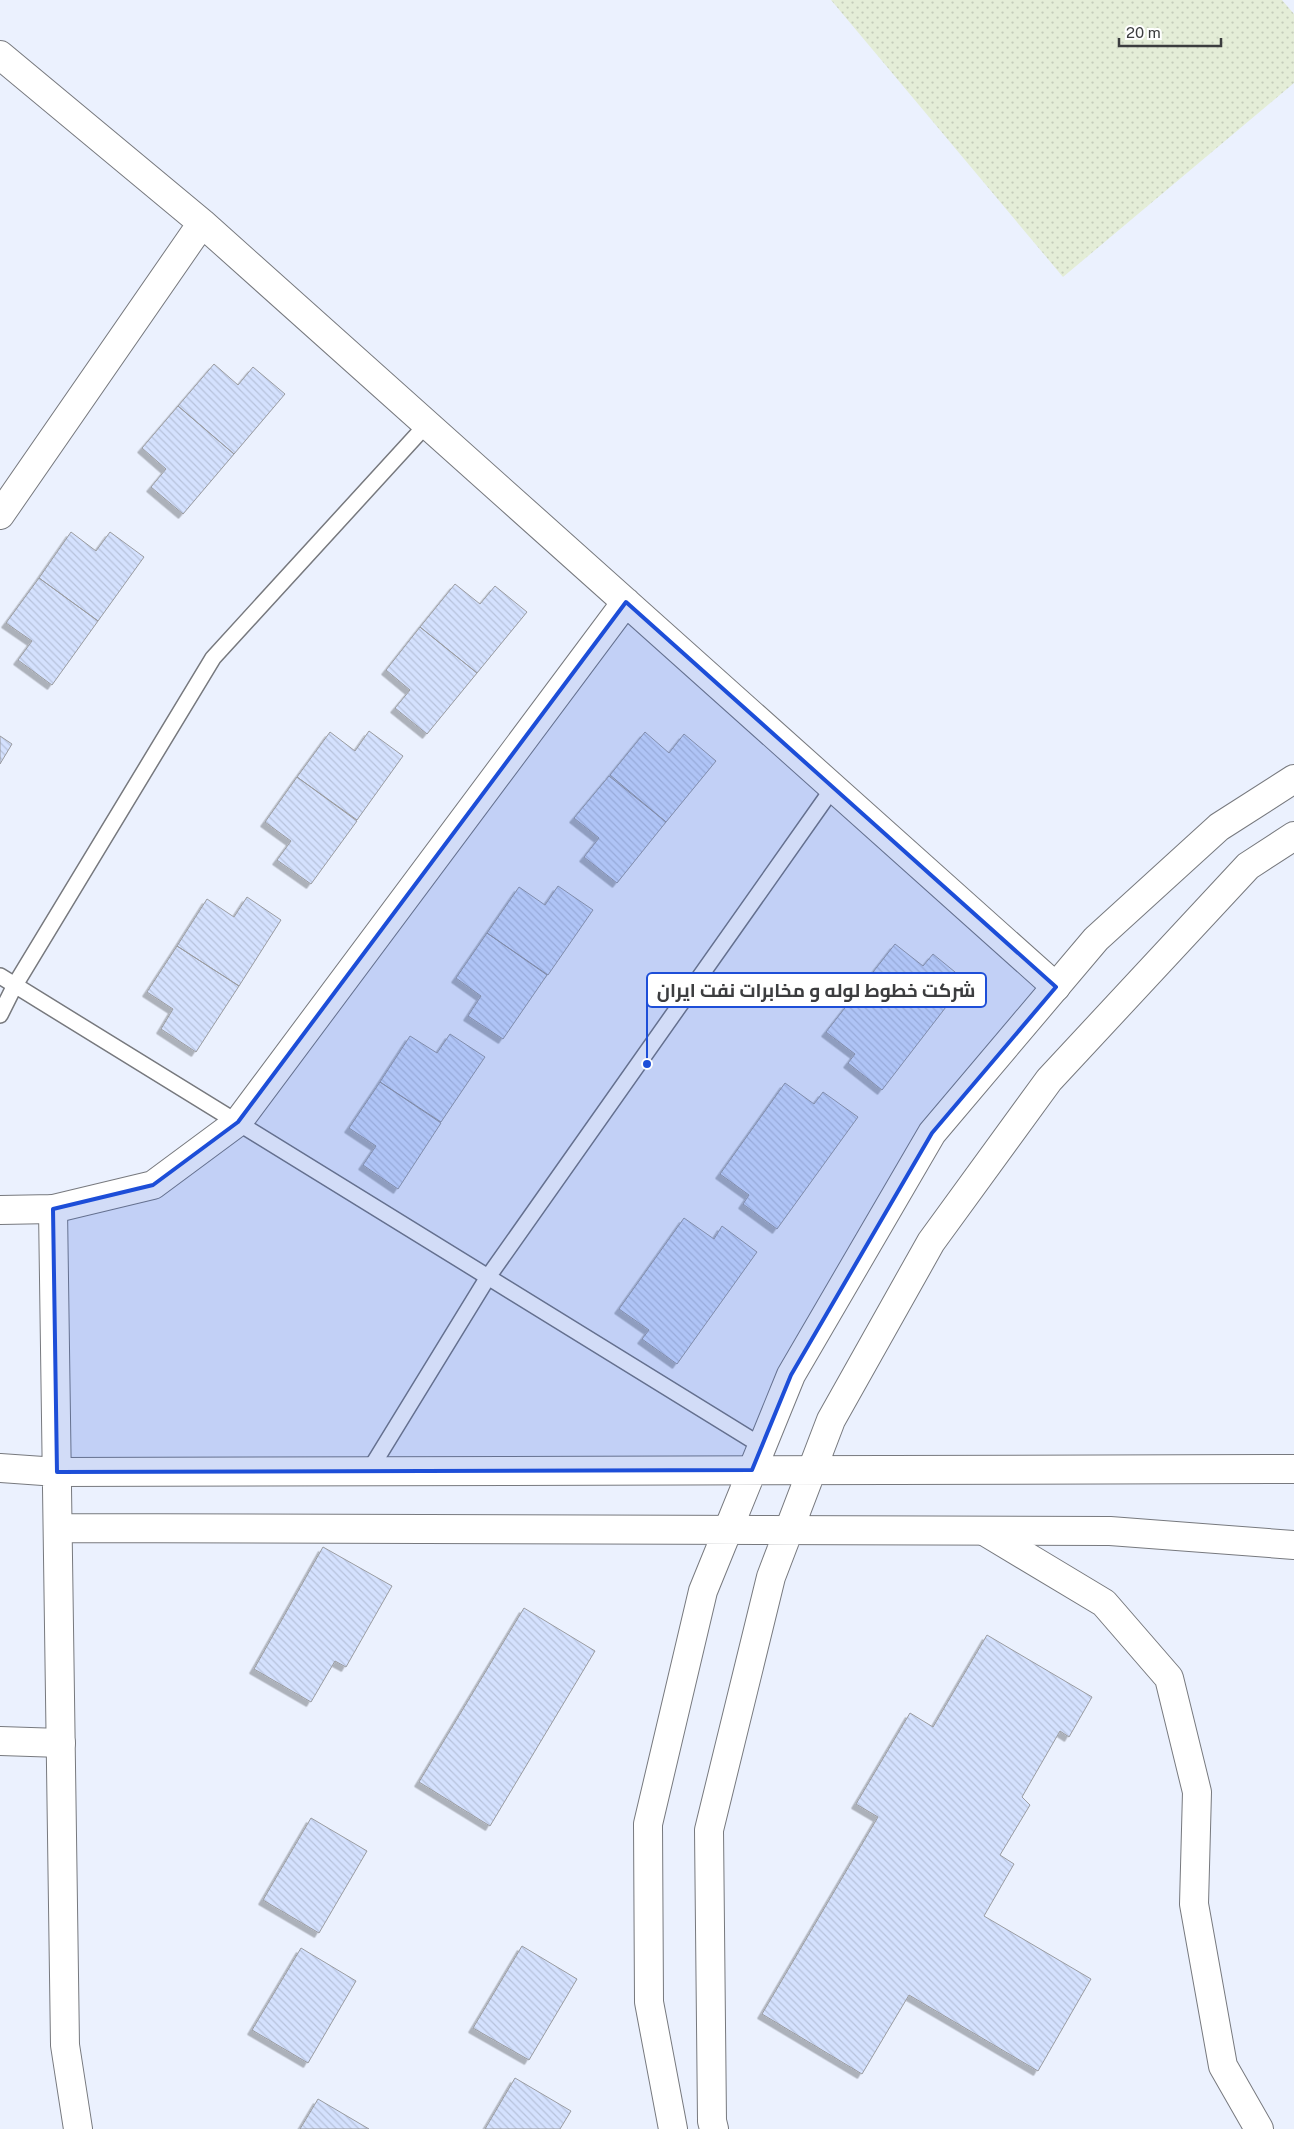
<svg xmlns="http://www.w3.org/2000/svg" width="1294" height="2129" font-family="'Public Sans',Cairo,sans-serif">
<style>
.built{fill:#ebf1fe}
.green{fill:url(#green-dots)}
.building{fill:url(#building-back-hatch);stroke:#9a9ca1;filter:url(#shadow)}
.lines{fill:none;stroke-linecap:round;stroke-linejoin:round}
.lane-casing{stroke:#77797e;stroke-width:18}
.street-casing{stroke:#77797e;stroke-width:30}
.secondary-casing{stroke:#77797e;stroke-width:30}
.lane{stroke:#fff;stroke-width:15}
.street{stroke:#fff;stroke-width:28}
.secondary{stroke:#fff;stroke-width:28}
.marked{fill:#1d4ed8;fill-opacity:0.2;stroke:#1d4ed8;stroke-width:4;stroke-linejoin:round}
.leader{fill:none;stroke:#1d4ed8;stroke-width:2}
.callout-dot{fill:#1d4ed8;stroke:#fff;stroke-width:2}
.callout{fill:#fff;stroke:#1d4ed8;stroke-width:2}
.callout-label{font-size:19px;text-anchor:middle;font-weight:bold;fill:#3c3d3f}
</style>
<defs>
<pattern id="green-dots" width="8" height="8" patternUnits="userSpaceOnUse" patternTransform="scale(1.25)"><rect width="8" height="8" fill="#e4edd7"/><path d="M2 2h.1M6 6h.1" fill="none" stroke="#c4ccba" stroke-width="1.8" stroke-linecap="round"/></pattern>
<pattern id="building-back-hatch" width="6" height="6" patternUnits="userSpaceOnUse" patternTransform="scale(1.25)"><rect width="6" height="6" fill="#d4e1fe"/><path d="M-1 5l2 2M0 0l6 6M5-1l2 2" fill="none" stroke="#b7c2db"/></pattern>
<filter id="shadow"><feDropShadow dx="-4.5" dy="4.5" stdDeviation="0" flood-color="#0004"/></filter>
</defs>
<rect width="100%" height="100%" fill="#f6f9fe"/>
<path class="built" d="M0,0H1294V2129H0Z"/>
<path class="green" d="M831,0H1282L1294,14V83L1063,277Z"/>
<path class="building" d="M214,364L238,385L253,367L285,394L234,454L178,406Z
M178,406L234,454L183,514L151,487L166,469L142,448Z
M71,532L96,551L110,532L144,557L98,621L39,578Z
M39,578L98,621L52,685L18,660L32,641L6,623Z
M455,584L480,604L495,586L527,612L477,673L420,627Z
M420,627L477,673L427,734L395,708L410,690L386,670Z
M369,731L403,756L357,820L297,777L330,732L355,751Z
M645,732L669,753L684,734L716,761L666,822L610,775Z
M0,736L12,744L0,764Z
M609,776L666,822L617,883L584,857L599,838L574,818Z
M297,777L357,821L311,884L277,860L291,841L265,822Z
M558,886L593,910L548,975L487,933L519,887L545,905Z
M247,897L281,920L239,986L177,946L207,899L234,917Z
M487,933L547,975L503,1039L468,1016L481,996L456,978Z
M895,944L923,966L933,954L966,981L882,1090L848,1063L855,1054L826,1032Z
M177,946L239,986L196,1052L161,1029L173,1009L147,992Z
M450,1034L485,1057L441,1122L380,1082L410,1036L437,1053Z
M380,1082L441,1123L398,1189L363,1165L376,1146L349,1128Z
M785,1083L814,1104L823,1092L858,1117L777,1229L743,1204L749,1195L720,1174Z
M684,1218L714,1239L722,1226L757,1252L677,1364L642,1339L649,1330L619,1309Z
M323,1547L392,1586L346,1667L335,1661L311,1702L254,1669Z
M524,1608L595,1651L490,1826L419,1782Z
M987,1635L1092,1697L1069,1737L1060,1731L1022,1797L1030,1805L1000,1855L1014,1864L984,1916L1091,1979L1038,2071L909,1995L862,2074L762,2014L878,1817L856,1804L910,1713L933,1727Z
M311,1818L367,1851L319,1933L263,1900Z
M522,1946L577,1979L529,2060L473,2028Z
M301,1948L356,1981L308,2063L252,2030Z
M515,2078L571,2111L560,2129H485Z
M318,2099L369,2129H300Z"/>
<g class="lines">
<defs>
<path id="lane" d="M0,976L762,1446
M0,1015L15,985L213,658L427,424
M369,1471L488,1277L833,788"/>
<path id="street" d="M0,55L202,223L1056,987
M0,515L202,223
M0,1210L53,1209L153,1185L238,1122L626,602
M984,1531L1104,1603L1169,1678L1197,1792L1194,1904L1223,2066L1259,2129
M0,1741L61,1743"/>
<path id="secondary" d="M53,1209L65,2045L78,2129
M0,1468L57,1472L1294,1469
M58,1528L1110,1531L1294,1545
M673,2129L649,2002L648,1824L703,1591L791,1375L932,1133L1096,939L1219,827L1294,779
M714,2129L712,2121L709,1830L771,1577L831,1420L931,1242L1049,1080L1248,866L1294,836"/>
</defs>
<use href="#lane" class="lane-casing"/>
<use href="#street" class="street-casing"/>
<use href="#secondary" class="secondary-casing"/>
<use href="#lane" class="lane"/>
<use href="#street" class="street"/>
<use href="#secondary" class="secondary"/>
</g>
<path class="marked" d="M626,602L1056,987L932,1133L791,1375L752,1470L57,1472L53,1209L153,1185L238,1122Z"/>
<path class="leader" d="M647 1064L647 990"/>
<circle class="callout-dot" cx="647" cy="1064" r="5"/>
<rect class="callout" x="647" y="973" width="339" height="34" rx="5"/>
<g class="callout-label">
<text x="816" y="997">شرکت خطوط لوله و مخابرات نفت ایران</text>
</g>
<path d="M1119 38v8h102v-8" fill="none" stroke="#3c3d3f" stroke-width="2.5"/>
<text x="1126" y="38" font-size="15" fill="#3c3d3f" stroke="#ffffff" stroke-width="4" paint-order="stroke">20 m</text>
</svg>
